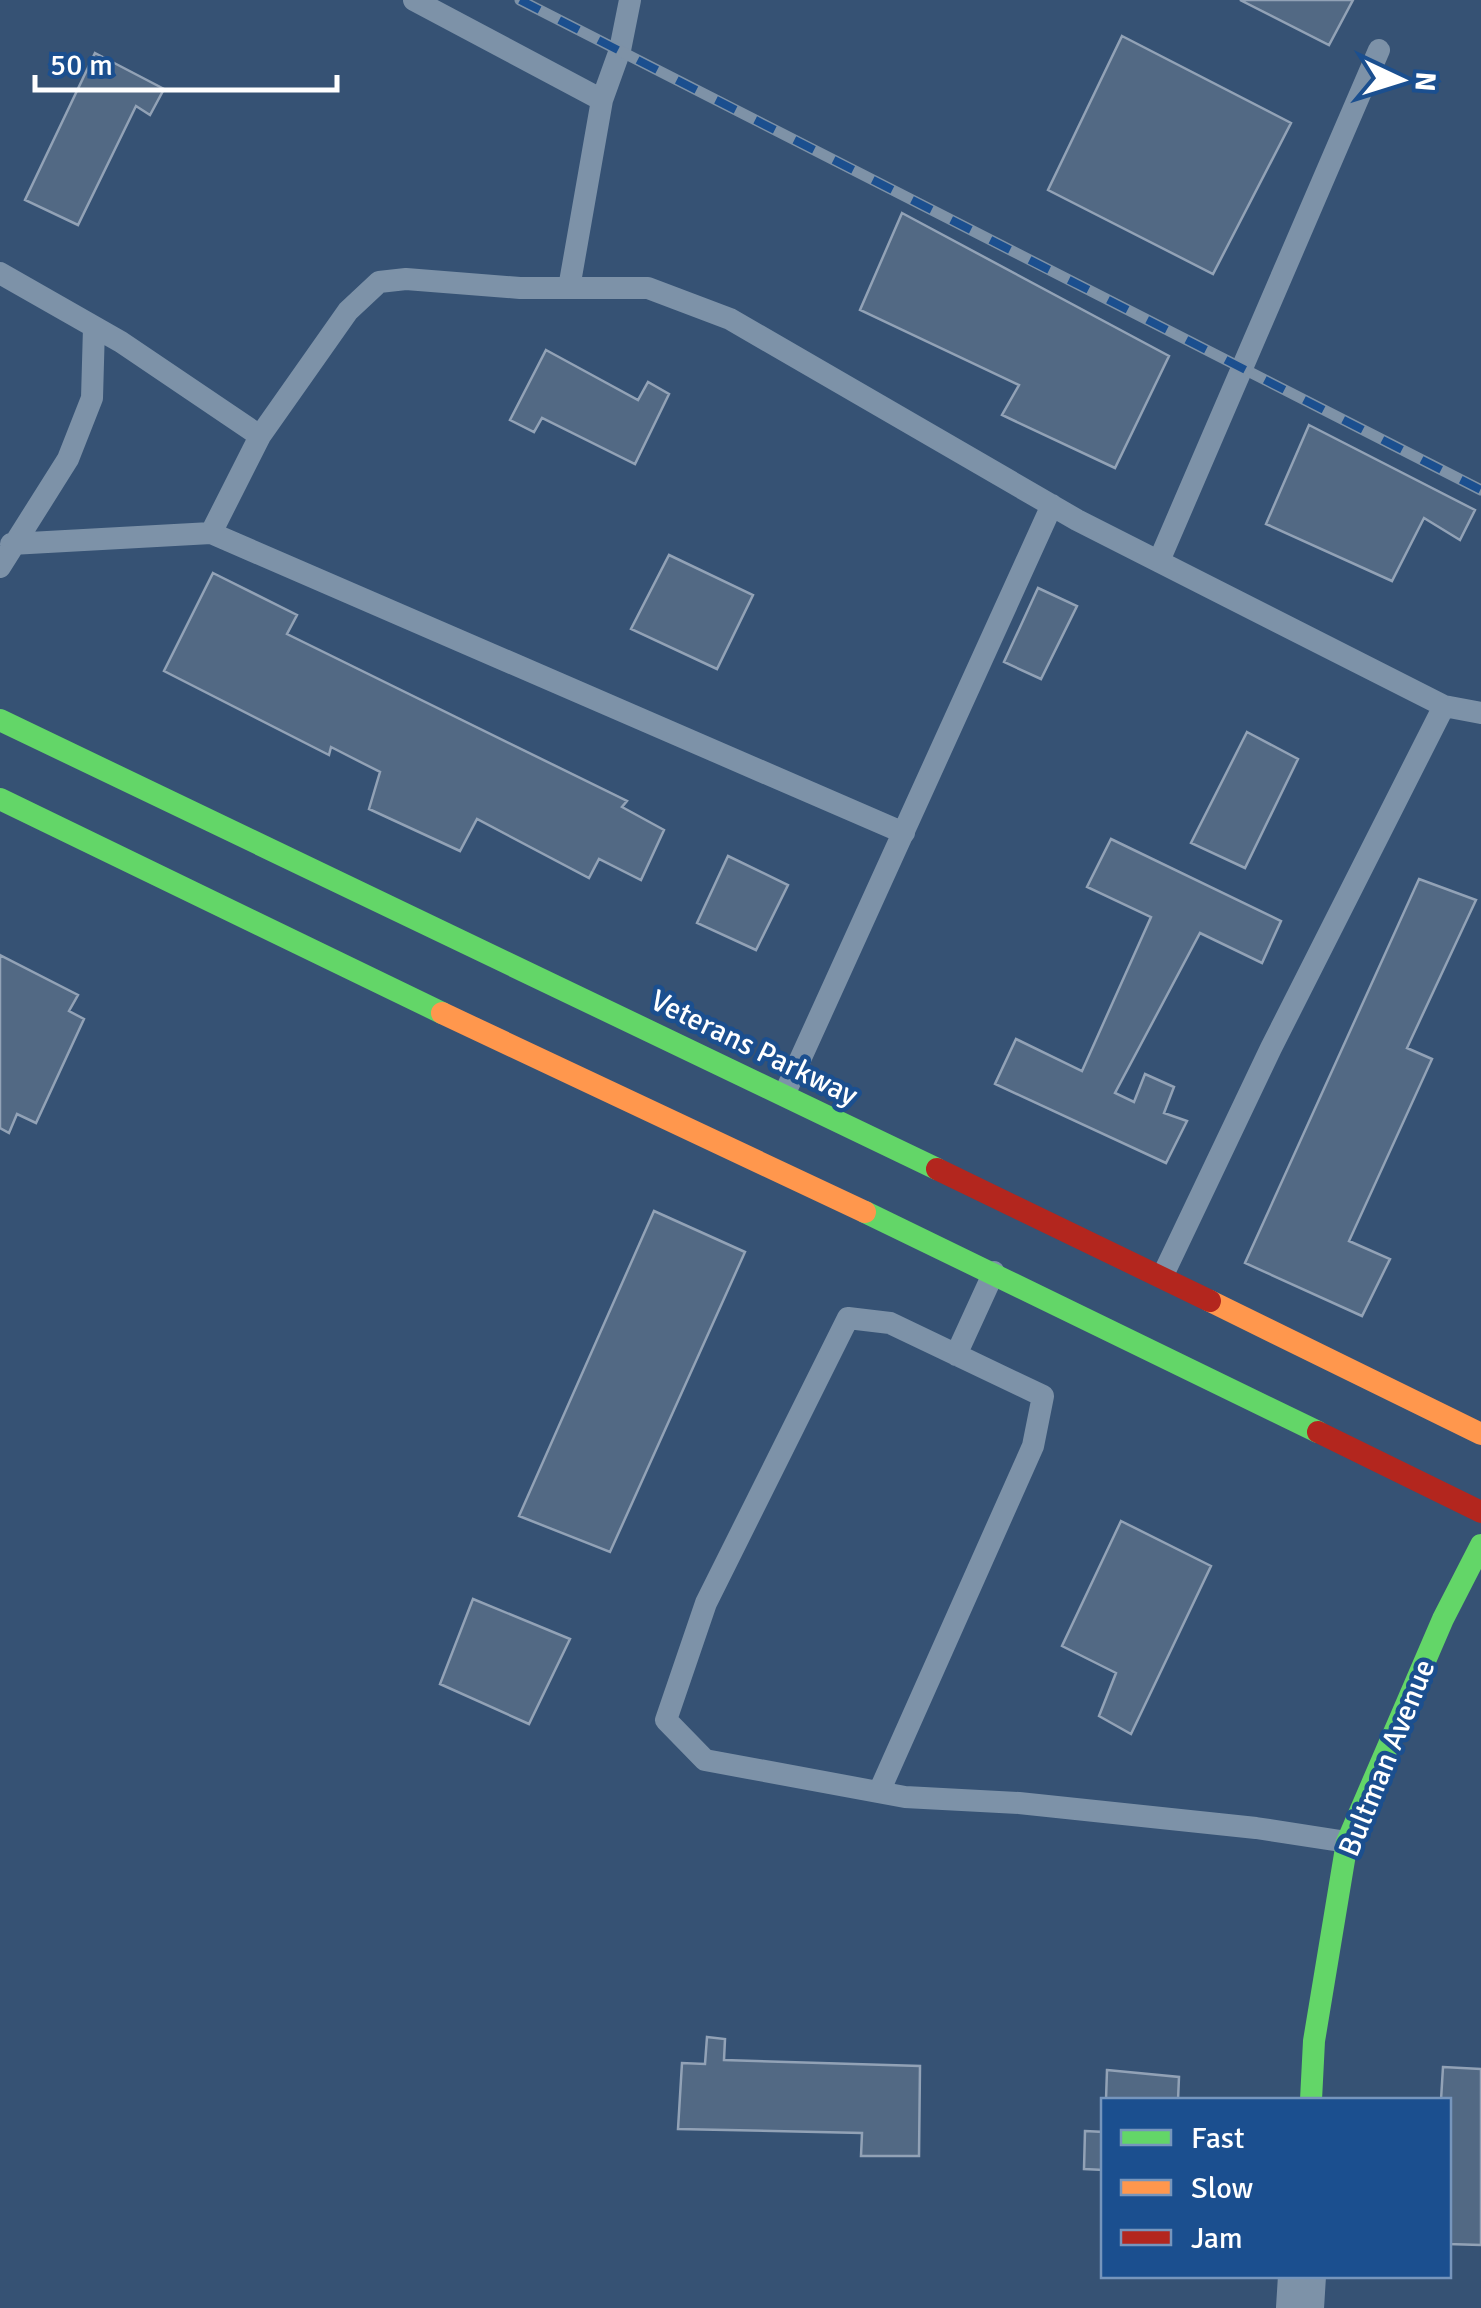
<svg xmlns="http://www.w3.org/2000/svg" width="1481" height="2308" font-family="Signika,sans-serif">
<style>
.building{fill:#526984;stroke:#92a2b6;stroke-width:2.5}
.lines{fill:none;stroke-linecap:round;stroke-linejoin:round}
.lane{stroke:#7d92a8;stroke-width:22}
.street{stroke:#7d92a8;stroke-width:48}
.fast{stroke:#63d668;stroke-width:22}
.slow{stroke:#ff974d;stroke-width:22}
.jam{stroke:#b3261e;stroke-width:22}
.rail-casing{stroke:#7e92a7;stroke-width:11}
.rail{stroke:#1b4f8f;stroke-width:8;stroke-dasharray:22;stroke-linecap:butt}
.labels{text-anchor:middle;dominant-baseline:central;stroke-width:9;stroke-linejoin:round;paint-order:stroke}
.street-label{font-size:30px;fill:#fff;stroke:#1b4f8f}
</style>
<rect width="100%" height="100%" fill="#365274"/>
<path class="building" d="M1240,0H1353L1329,45Z
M1122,36L1291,123L1213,274L1048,190Z
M95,53L164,89L150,115L136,106L78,225L25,200Z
M902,213L1169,356L1115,468L1002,415L1019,385L860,310Z
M546,350L638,400L648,382L669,394L635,464L542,418L534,432L510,420Z
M1309,425L1475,510L1460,540L1424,518L1392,581L1266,524Z
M669,555L753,595L717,669L631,629Z
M213,573L297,615L287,634L627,801L622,807L664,830L641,880L599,859L589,878L477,819L460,851L369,809L380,772L331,747L329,755L164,671Z
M1038,588L1077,606L1041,679L1004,662Z
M1247,732L1298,759L1245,868L1191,843Z
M1111,839L1281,921L1262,963L1200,933L1115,1093L1134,1102L1145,1074L1174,1087L1164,1113L1187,1121L1166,1163L995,1084L1016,1039L1082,1071L1151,917L1087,887Z
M728,856L788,885L756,950L697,923Z
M1419,879L1476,900L1407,1048L1432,1059L1349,1241L1390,1259L1362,1316L1245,1263Z
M0,955L78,995L69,1011L84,1019L36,1123L17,1114L9,1133L0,1128Z
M654,1211L745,1252L610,1552L519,1516Z
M1121,1521L1211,1566L1131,1734L1099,1716L1116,1673L1062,1646Z
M473,1599L570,1639L529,1724L440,1684Z
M707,2037L725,2039L724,2060L920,2066L919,2156H861L862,2133L678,2129L682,2063L705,2064Z
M1443,2067L1481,2069V2245L1448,2244V2100H1441Z
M1107,2070L1179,2077L1178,2100H1106Z
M1085,2131L1104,2132V2170L1084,2169Z"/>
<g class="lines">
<path class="lane" d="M414,0L602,100L569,288
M602,100L620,50L630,0
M0,273L121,342L260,436L348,311L379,282L406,279L520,288H648L730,319L1077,520L1444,706L1271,1048L1162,1277
M260,436L211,533L904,833
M11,544L211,533
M1159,561L1379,50
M0,567L68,459L92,398L94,327
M1444,706L1481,713
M784,1095L1052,505
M956,1355L994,1272
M879,1792L1033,1446L1043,1396L890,1323L848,1318L706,1603L666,1720L705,1760L905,1797L1019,1803L1256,1828L1347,1842"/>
<path class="street" d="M1300,2308L1302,2276"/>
<path class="fast" d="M0,720L937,1169
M0,799L442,1013
M865,1212L1318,1432
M1311,2100L1314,2041L1347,1842L1443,1619L1481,1545"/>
<path class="slow" d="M442,1013L865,1212
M1210,1301L1481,1434"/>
<path class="jam" d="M937,1169L1210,1301
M1318,1432L1481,1512"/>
<defs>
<path id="rail" d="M520,0L1481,490"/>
</defs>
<use href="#rail" class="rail-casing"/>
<use href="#rail" class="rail"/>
</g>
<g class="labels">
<g class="street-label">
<text transform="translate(754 1048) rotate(26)">Veterans Parkway</text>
<text transform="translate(1387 1758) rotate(-68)">Bultman Avenue</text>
</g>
</g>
<rect x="1101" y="2098" width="350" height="180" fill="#1b4f8f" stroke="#7695bc" stroke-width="2.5"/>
<rect x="1121" y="2130" width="50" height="15" fill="#63d668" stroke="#7695bc" stroke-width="2.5"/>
<text x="1191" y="2148" font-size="30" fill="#ffffff">Fast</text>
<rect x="1121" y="2180" width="50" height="15" fill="#ff974d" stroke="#7695bc" stroke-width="2.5"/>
<text x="1191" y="2198" font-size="30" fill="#ffffff">Slow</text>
<rect x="1121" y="2230" width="50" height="15" fill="#b3261e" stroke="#7695bc" stroke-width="2.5"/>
<text x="1191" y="2248" font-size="30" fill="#ffffff">Jam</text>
<g transform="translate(1401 80) rotate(94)" stroke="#1b4f8f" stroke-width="8" paint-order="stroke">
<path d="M0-8L18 38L0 25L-18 38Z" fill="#ffffff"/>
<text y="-15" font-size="28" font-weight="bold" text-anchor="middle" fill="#ffffff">N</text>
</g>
<path d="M35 75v15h302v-15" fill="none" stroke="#ffffff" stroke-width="5"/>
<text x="50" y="75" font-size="30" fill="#ffffff" stroke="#1b4f8f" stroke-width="8" paint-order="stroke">50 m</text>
</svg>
